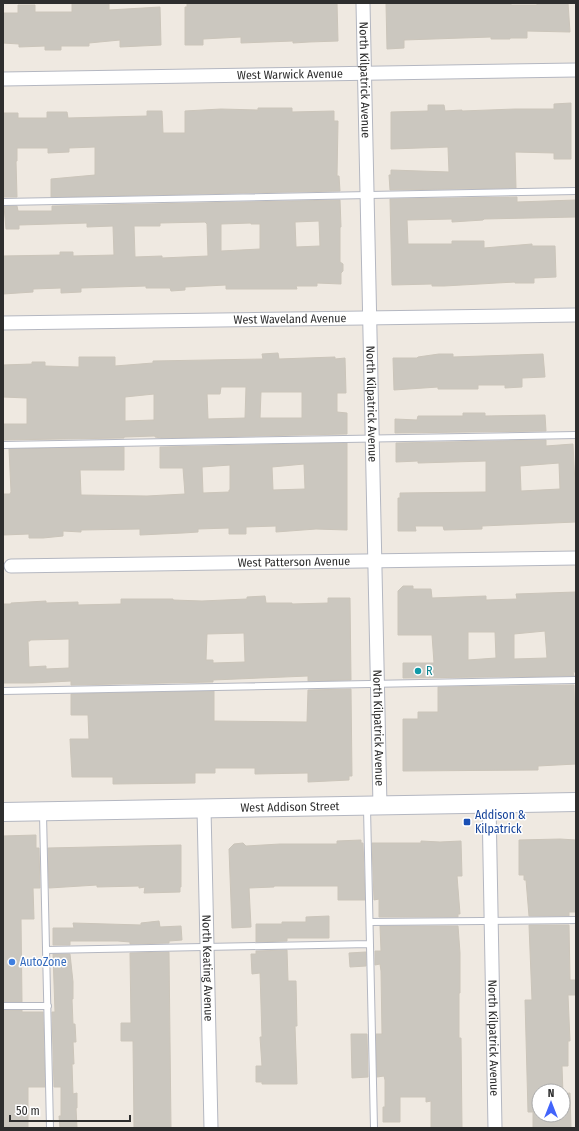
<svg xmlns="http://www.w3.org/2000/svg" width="579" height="1131" font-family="'Fira Sans Condensed',sans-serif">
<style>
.building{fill:#cbc7bf;stroke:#cbc5ba;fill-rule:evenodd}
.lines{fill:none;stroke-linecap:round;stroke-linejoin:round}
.service-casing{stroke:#b4b7c1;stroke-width:8}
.minor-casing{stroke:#b4b7c1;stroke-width:15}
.secondary-casing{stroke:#b4b7c1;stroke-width:20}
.service{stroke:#fff;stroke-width:6}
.minor{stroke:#fff;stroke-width:13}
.secondary{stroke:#fff;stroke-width:18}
.culture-dot{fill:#0f9aa8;stroke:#fff;stroke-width:1.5}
.transit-dot{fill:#1a4fb4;stroke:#fff;stroke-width:1.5}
.shop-dot{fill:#3f7fe0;stroke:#fff;stroke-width:1.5}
.labels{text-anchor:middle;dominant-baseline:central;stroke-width:3;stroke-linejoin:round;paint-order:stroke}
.street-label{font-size:12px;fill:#2e2e2e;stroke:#fff}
.culture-label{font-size:12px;fill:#0d838f;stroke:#fff;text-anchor:start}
.transit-label{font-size:12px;fill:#164399;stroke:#fff;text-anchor:start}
.shop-label{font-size:12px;fill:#366cbe;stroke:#fff;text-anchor:start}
</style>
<rect width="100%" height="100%" fill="#efe9e1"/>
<path class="building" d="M72,3H109V10L160,7L161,45L120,47V40L89,43V46H61V50H45V46L19,47V44L3,43V13H18V5H35V12H72Z
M187,3H337L338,41L309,42L293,43V41L241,43V37L203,39V45H185V7H187Z
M386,3H511V5H537V3H568L570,32L527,31V38H510V39H491V37L404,40V48L387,49Z
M571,103V159H554V153L515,152L516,188L390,190L389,175H391V170L449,172L448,147L391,149V112L428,111V105H444L445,111L462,110V111L515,109H554V104Z
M258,108H292V112L334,111V121H338L337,176H339L340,191L51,197V179L95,175V147L69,148V152L48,153V148H17V161H16L17,197H4L3,113H18V118H47V112H67L68,118L147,116V111H162L163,133H185V111L221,109L258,110Z
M517,197V202L576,200V217L484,219L483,220L452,222V219L407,220L408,244H452V241H484V248L532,244V246H555L556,277L534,278V283H515V282L444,286H432V284L392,285L390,199Z
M340,200L341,227H340V262L343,264V271L341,273V284L317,283V286H296L297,289H226V285L185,287V290L171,291L170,288H146V286L115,287L81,288V292L61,293V288L33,289V292L3,294V256L60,255V252H73V256L114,255L113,226L87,227V223L19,225V229H6L4,206H17L18,211H52V206ZM319,221L320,246L296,247L295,222ZM205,222L207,224L208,256L162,258V256L135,257L134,226H160V223ZM251,223V224H260V249L221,251V224Z
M278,353L279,359L335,357V359L345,358L346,393H337V412L347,413V434L161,438L155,437V436L124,437V438L3,440V424H27V398L3,397V365L32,364V362H45V366L79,367V357H115V366L153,363V361L263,359L262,354ZM221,387H246L245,418L208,419L207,394H220ZM261,392H302V418H260ZM154,394V420L125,421V397Z
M439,354H453V357L543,354L545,377L522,378V387L505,388V385H478V389H438V387L394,390L393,358H417L418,357Z
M463,413H485V416L545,415L546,431L395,433V419L417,420L418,416H463Z
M546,440V446L573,444L575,484H576V522L482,526V529L444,530L443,526H415L416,531H398V498H400V493L486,492V461L418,463V461L396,462V443ZM559,463L560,489L521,491L520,466Z
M347,443V530L316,529L276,532V526L246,527V534H229V528L198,529V532L183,533L140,535V529L81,530V532L63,531V536L43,538H29V534L3,535V494H10L11,492L9,449L124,447V470H80L81,495L147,496L185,494L183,468H160V447ZM304,464L305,489L273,490L272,467ZM230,465V490H229V492L203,493L202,467Z
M403,586H413V589H431L432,598L486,596V600L517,599L516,594L576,592V672H573L574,676L403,678V663H434L432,635H398V591ZM545,631L547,658L514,659V634ZM468,632H495L496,658L468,660Z
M265,596L266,603H292V604L328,603V598H350L351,680L308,681V676L213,680V682L71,685V681L32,683H3V604H11V603L46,601V603L78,602V605L121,604V599H173V600L202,601L247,599V597ZM244,633L245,662L213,663V660H206L207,634ZM69,639V668L46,669V666L29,667L28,641H30V640Z
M574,685L576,764L538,766V770L403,771V719H418V712H438V687Z
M351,689L352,776H349V780L308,782V773L255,774V768H215V773H195V783L113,784V777H72L70,739H89L88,715H71V694L214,691V721L307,722L308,690Z
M36,835V848H39L40,888H33L34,919H21L22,1002H3V836Z
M560,839L576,840V912H569V916H529L526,880H524V875H519V840Z
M361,840V843H363L365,900H338V886H274V887L249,888L251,927L232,928L229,849L234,844L243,843L246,846L280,844H337V841Z
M421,841L440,842L461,841L462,876H457L460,914H458V917H379V899L374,900L372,843H421Z
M181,845V887H180V892L144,893L145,887L139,888V886L97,887V885L49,888L48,848Z
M329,916V938H287V941L256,942V924H282V922H306V917Z
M159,921L160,927L181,926L182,940L169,941V943L130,944V942L118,941H70V945H53V928H74L73,923L141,925V923Z
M529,925H569L570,980H575V995H568L570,1041H568V1066H562L563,1094L570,1093L571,1128H533V1112H528L525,1000H532ZM539,1091H563V1115H539Z
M380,926H458L460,953V993H459V1038H461L462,1128H431V1101L426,1102V1097H400V1122H383V1107H385V1080L384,1076L377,1077L376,1034H382L381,971L380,964L375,965V951H381Z
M287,950L288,981H296L297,1026H295L297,1084H262V1082H256V1066H262L260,1037H262L260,973L252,974L251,954H256V951Z
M169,952L171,1128H134L133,1041H121V1023H131L130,953Z
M366,952V966L350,967L349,953Z
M53,954H70L73,982V999H72L73,1024H75L76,1042H73L74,1064H72L73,1094L77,1093V1108H76L77,1128H60L59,1116H61V1087H54L52,1012H55Z
M3,1010H22V1012H43L45,1087H28V1128H3Z
M351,1034H367L368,1077L352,1078Z"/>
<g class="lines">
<defs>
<path id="service" d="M3,202L576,191
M3,445L576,435
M3,691L576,680
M367,808L374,1128
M43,814L50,1128
M370,922L576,920
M46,950L370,944
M3,1006H48"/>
<g id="minor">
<path id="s1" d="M363,3L380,806"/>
<path id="s2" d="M3,79L576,70"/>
<path id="s3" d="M3,323L576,315"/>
<path id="s4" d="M11,566L576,558"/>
<path id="s5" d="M489,803L495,1128"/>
<path id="s6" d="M204,809L211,1128"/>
</g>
<g id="secondary">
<path id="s7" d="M3,812L576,802"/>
</g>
</defs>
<use href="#service" class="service-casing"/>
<use href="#minor" class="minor-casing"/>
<use href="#secondary" class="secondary-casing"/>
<use href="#service" class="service"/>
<use href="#minor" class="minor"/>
<use href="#secondary" class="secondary"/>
</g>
<circle class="culture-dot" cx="418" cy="671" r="4"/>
<rect class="transit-dot" x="463" y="818" width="8" height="8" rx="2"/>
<circle class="shop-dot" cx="12" cy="962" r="4"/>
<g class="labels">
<g class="street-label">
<text stroke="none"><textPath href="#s2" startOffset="287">West Warwick Avenue</textPath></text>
<text stroke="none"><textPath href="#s1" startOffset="77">North Kilpatrick Avenue</textPath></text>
<text stroke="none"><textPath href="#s3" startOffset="287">West Waveland Avenue</textPath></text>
<text stroke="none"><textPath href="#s1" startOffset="401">North Kilpatrick Avenue</textPath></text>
<text stroke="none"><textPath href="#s4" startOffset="283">West Patterson Avenue</textPath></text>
<text stroke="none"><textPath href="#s1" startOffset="725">North Kilpatrick Avenue</textPath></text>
<text stroke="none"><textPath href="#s7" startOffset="287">West Addison Street</textPath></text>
<text stroke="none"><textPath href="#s6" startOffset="159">North Keating Avenue</textPath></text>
<text stroke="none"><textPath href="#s5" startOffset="235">North Kilpatrick Avenue</textPath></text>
</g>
<g class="culture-label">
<text x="426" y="671">R</text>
</g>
<g class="transit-label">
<text x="475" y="815">Addison &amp;<tspan x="475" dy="14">Kilpatrick</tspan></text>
</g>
<g class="shop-label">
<text x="20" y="962">AutoZone</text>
</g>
</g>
<rect width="579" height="1131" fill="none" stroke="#2e2e2e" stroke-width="8"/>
<g transform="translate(551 1103)"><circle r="19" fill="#ffffff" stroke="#ababab"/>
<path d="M0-3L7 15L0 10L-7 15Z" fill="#4264fb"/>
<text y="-6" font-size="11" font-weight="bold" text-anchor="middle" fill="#2e2e2e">N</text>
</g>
<path d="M10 1115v6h120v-6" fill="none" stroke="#2e2e2e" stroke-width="2"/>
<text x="16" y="1115" font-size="12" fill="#2e2e2e" stroke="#ffffff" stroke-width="3" paint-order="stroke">50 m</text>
</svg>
